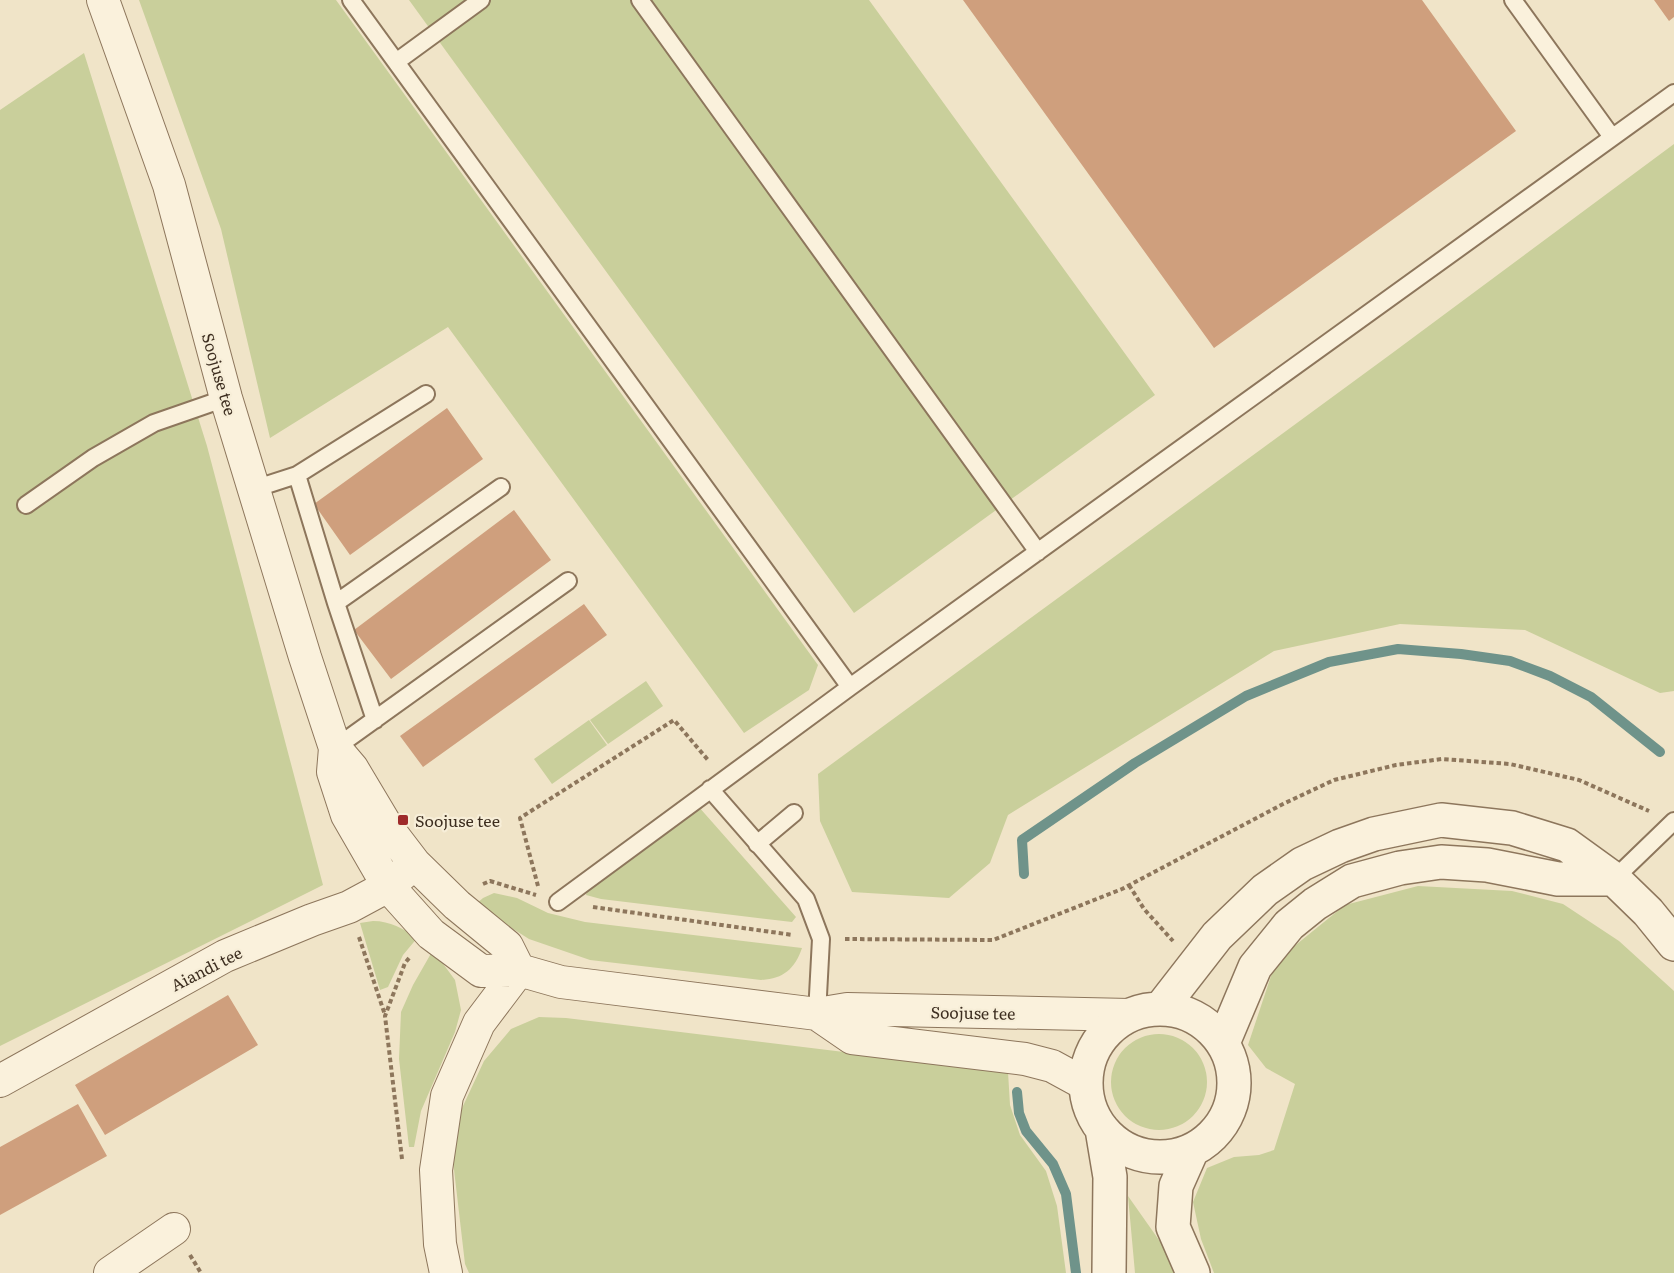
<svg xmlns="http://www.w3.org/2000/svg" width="1674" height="1273" font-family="Literata,serif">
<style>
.green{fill:#c9cf9b}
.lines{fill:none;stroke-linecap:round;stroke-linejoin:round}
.stream{stroke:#6f938a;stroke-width:10}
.building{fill:#cf9f7d}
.service-casing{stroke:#8d765c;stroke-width:20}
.minor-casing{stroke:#8d765c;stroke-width:34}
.tertiary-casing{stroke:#8d765c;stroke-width:36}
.path{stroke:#8d765c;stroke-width:4;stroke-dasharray:4.5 3;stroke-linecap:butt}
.service{stroke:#faf1dc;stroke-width:16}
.minor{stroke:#faf1dc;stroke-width:32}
.tertiary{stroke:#faf1dc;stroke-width:33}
.poi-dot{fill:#9e2a2b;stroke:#f7eed8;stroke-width:2}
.labels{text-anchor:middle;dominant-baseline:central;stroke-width:4.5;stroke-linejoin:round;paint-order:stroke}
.street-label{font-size:16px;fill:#3d2e20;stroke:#f7eed8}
.poi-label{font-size:16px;fill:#3d2e20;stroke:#f7eed8;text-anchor:start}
</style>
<rect width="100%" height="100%" fill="#f0e4c8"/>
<path class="green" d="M139,0H336L818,665L809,690L744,733L448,327L270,438L221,229Z
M409,0H869L1155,395L854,613Z
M84,53L207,446L323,885L0,1046V110Z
M1674,144V691L1660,693L1525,630L1400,624L1274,651L1008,815L990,863L949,898L852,892L820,821L818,774L1391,354Z
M646,681L663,706L608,744L590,720Z
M589,720L607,745L552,784L534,759Z
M698,806L796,917L792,922L601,899L586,895L589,885Z
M1418,886L1512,891L1563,904L1619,941L1674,991V1273H1214L1201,1239L1193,1202L1207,1168L1234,1157L1259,1155L1274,1150L1295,1084L1266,1068L1248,1045L1276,961L1345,905Z
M494,893L517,898L548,913L585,922L802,948C795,969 783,979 761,980L590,960L529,939L475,905L483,898Z
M373,921C391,921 402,929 418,937L403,955L388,987L380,990L360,923Z
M433,950L455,980L461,1010L455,1032L421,1111L414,1147H409L399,1059L401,1012L413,985Z
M539,1017L566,1018L1008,1072L1010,1105L1020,1135L1046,1171L1057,1206L1066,1273H469L465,1264L453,1161L456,1121L484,1061L511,1029Z
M1111 1082a48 48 0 1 1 96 0a48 48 0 1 1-96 0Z
M1128,1196L1166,1250L1174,1273H1135Z"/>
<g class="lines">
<path class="stream" d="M1024,874L1022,840L1135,763L1246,696L1329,662L1398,649L1461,654L1510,661L1550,676L1591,697L1660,752
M1017,1092L1019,1113L1026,1131L1053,1164L1066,1194L1076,1273"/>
</g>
<path class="building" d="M963,0H1422L1516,131L1214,348Z
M1654,0H1674V17L1669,21Z
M447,408L483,459L350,555L314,504Z
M514,510L551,560L391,679L354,630Z
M584,604L607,635L423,767L400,736Z
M228,995L258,1045L105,1135L75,1085Z
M78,1104L107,1156L0,1215V1147Z"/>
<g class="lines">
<defs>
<path id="service" d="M351,0L850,687
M640,0L1038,552
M1513,0L1612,137
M396,62L481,0
M297,475L426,394
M254,489L297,475L336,603
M26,505L93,458L154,423L226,398
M375,720L336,603L501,487
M335,748L568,581
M710,789L806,899L821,939L817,1014
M757,844L794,813
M1614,879L1674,821
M558,902L850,687L1674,93"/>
<path id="minor" d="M103,0L169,185L226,398L305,657L335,748L352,768L389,830L415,864L457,905L507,946L519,970
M335,748L333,772L347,815L388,886L431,934L481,971L519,970L561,982L817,1014L847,1009L1130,1015
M817,1014L852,1038L1025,1059L1052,1066L1085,1084
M0,1081L225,956L312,920L349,907L388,886L405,872
M110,1273L174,1229
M446,1273L440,1244L436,1170L447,1096L479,1023L519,970"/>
<path id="tertiary" d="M1161,1008L1217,936L1265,890L1302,864L1340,846L1374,834L1441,820L1512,828L1567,845L1614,879L1648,912L1674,944
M1086 1083a74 74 0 1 1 148 0a74 74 0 1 1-148 0Z
M1223,1043L1255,967L1289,925L1315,904L1352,881L1400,868L1441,862L1487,865L1558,879H1614
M1102,1129L1110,1177L1109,1273
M1192,1150L1176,1186L1173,1227L1193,1273"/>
</defs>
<use href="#service" class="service-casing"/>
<use href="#minor" class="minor-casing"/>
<use href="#tertiary" class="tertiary-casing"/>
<path class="path" d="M483,884L490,881L536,895
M1129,885L1144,909L1173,941
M538,886L520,818L674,720L708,760
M593,907L793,935
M359,937L385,1015
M845,939L993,940L1122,889L1283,804L1334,780L1396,765L1442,759L1510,764L1579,780L1649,811
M402,1159L385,1016L405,963L410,957
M190,1255L201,1273"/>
<use href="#service" class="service"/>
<use href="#minor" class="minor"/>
<use href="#tertiary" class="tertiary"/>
</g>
<rect class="poi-dot" x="397" y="814" width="12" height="12" rx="3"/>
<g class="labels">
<g class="street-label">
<text transform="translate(220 374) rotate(74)">Soojuse tee</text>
<text transform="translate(206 968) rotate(-27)">Aiandi tee</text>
<text transform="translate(973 1012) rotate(1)">Soojuse tee</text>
</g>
<g class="poi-label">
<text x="415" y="820">Soojuse tee</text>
</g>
</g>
</svg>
